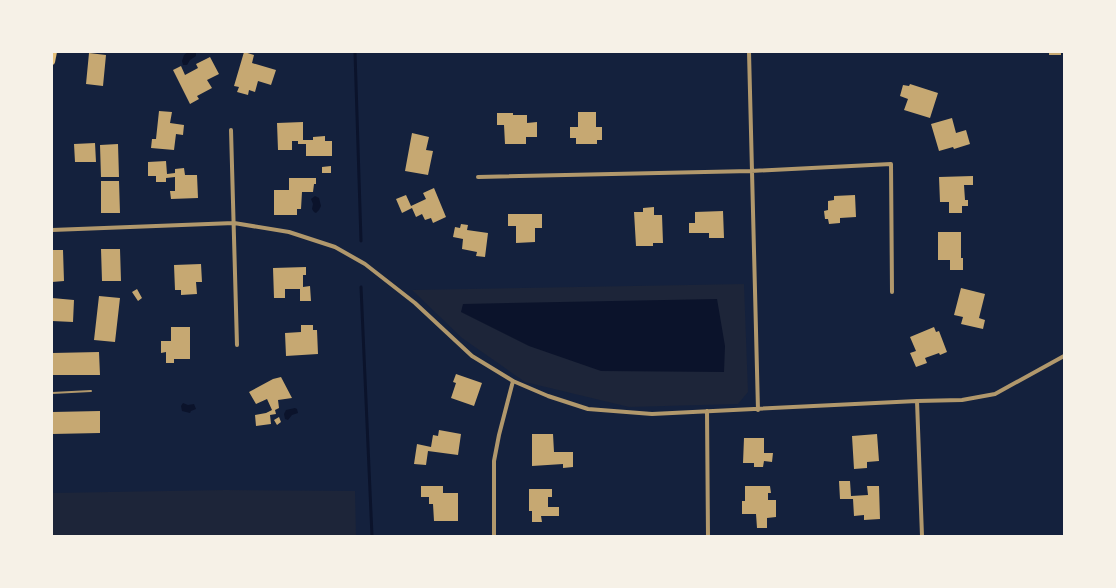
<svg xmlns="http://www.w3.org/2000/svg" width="1116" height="588" font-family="'Golos Text',sans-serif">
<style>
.green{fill:#1d2539}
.water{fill:#0b132b}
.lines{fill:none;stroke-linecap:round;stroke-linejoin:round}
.stream{stroke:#0b132b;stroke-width:3}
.building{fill:#c6a872}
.service{stroke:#b1986c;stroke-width:2}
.minor{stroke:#b1986c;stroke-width:4}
.secondary{stroke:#e5c07b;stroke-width:6}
</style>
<rect width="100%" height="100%" fill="#14213d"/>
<path class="green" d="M744,284L748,392L738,404L629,407L525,382L462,338L412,290Z
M225,490L355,491L356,536H52V493Z"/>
<path class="water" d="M188,52H196V56L190,60L187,65H183L182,61L184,55Z
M315,196L319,198L321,206L319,210L316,213L314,212L312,209L313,204L311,199Z
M717,299L725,346L724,372L601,371L529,346L461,312L463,304Z
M183,403L188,405L194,404L196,409L191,411L190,413L182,411L181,406Z
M295,408L297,409L298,413L292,415L288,420L285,419L284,414L286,410Z"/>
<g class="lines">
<path class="stream" d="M355,52L361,241
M361,287L372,536"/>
</g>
<path class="building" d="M244,52L254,55L252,63L276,70L271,85L258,81L255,92L249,90L248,95L237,92L239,87L234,86Z
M1049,52H1061V55H1049Z
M89,53L106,55L103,86L86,84Z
M210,57L219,74L207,80L212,88L197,96L199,99L190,104L173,70L181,66L185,75L198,68L196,64Z
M910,84L938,93L930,118L904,110L908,99L900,96L903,85L909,86Z
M159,111L172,112L170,123L184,125L183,135L176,134L174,150L151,148L152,139H156Z
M578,112H596V127H602V140H597V144H576V138H570V127H578Z
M497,113H513V115H527V123L537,122V137H526V144H505L504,125H497Z
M952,118L956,133L966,130L970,144L954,149L953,147L939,151L931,124Z
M303,122V140H313V137L325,136V141H332V156H306V144H298V141H292V150H278L277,123Z
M412,133L429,137L426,150L433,151L428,175L405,171Z
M95,143L96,162H75L74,144Z
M118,144L119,177H101L100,145Z
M166,161L167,174L175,173V169L184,168L185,175H197L198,198L171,199L170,191H175V177L166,178V182H156V176H148V162Z
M331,166V173H322V167Z
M973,176V185H964L965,200H968V206H962V213H949V202H940L939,177Z
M289,178H316V184H314L313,192H302L301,209H297V215H274V190H289Z
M101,181H119L120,213H101Z
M434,188L446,217L433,223L431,218L425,220L422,214L416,217L412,208L402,213L396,199L406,195L411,206L426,199L423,193Z
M855,195L856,217L840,218V223L829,224L828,219H825L824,211L828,210V201L834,200V196Z
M654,207V215H662L663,243H653V246H636L634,212H643V208Z
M723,211L724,238H709V233H689V223H695V212Z
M508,214H542V228H535V242L516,243V226H508Z
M461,224L468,225L467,230L488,233L485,257L476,256L477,252L462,249L463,239L453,237L455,227L460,228Z
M938,232H961V258H963V270H950V260H938Z
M101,249H120L121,281H102Z
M52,250H63L64,281L52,282Z
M201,264L202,282H196L197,294L181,295V290H175L174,265Z
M306,267V275H303V287L310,286L311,301H300V289H285V298H274L273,268Z
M961,288L985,294L979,318L985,320L983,329L961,324L963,317L954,315Z
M137,289L142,298L138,301L132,292Z
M99,296L120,298L115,342L94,340Z
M52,298L74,300L73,322L52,321Z
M301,325H313V330H317L318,354L286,356L285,333L301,332Z
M171,327H190V359H174V363H166V352L161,353V341H171Z
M934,327L936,332L939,331L947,352L940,355L939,353L925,358L927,363L916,367L910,353L916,351L910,337Z
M99,352L100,375H52V353Z
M456,374L482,383L474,406L451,398L456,383L453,382Z
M281,377L292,398L278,400L279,408L275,410L276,414L270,415L271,424L256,426L255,415L266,413L272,410L267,399L256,404L249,392L273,379Z
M100,411V433L52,434V412Z
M279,417L281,422L277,425L274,420Z
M439,430L461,434L458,455L428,451L426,465L414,464L417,444L431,447L433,435L438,436Z
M532,434H553L554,452H573V467L563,468V464L532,466Z
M877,434L879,461L867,462V468L854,469L852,436Z
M744,438H764V453H773L772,462L764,461L763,467H754V463H743Z
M839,481H850L851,496L868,495L867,486H879L880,519L864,520V515L854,516L853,499H840Z
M421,486H443V493H458V521H434L433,504H429V497H421Z
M745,486H770L771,493H768V500H776V517L767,518V528H757L756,514H742V501H745Z
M529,489H552V497H548V507H559V516H541L542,522H532V511H529Z"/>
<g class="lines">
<path class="service" d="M52,393L91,391"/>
<path class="minor" d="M749,52L758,410
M231,130L237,345
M478,177L751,171L891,164L892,292
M52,230L234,223L289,232L335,247L365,264L415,303L472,356L513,381L548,396L588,409L652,414L917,401L962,400L995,394L1064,356
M917,401L922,536
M707,411L708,536
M494,536V461L499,435L513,381"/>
<path class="secondary" d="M52,62L54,52"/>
</g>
<rect width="1116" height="588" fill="none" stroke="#f6f1e7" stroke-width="106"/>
</svg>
